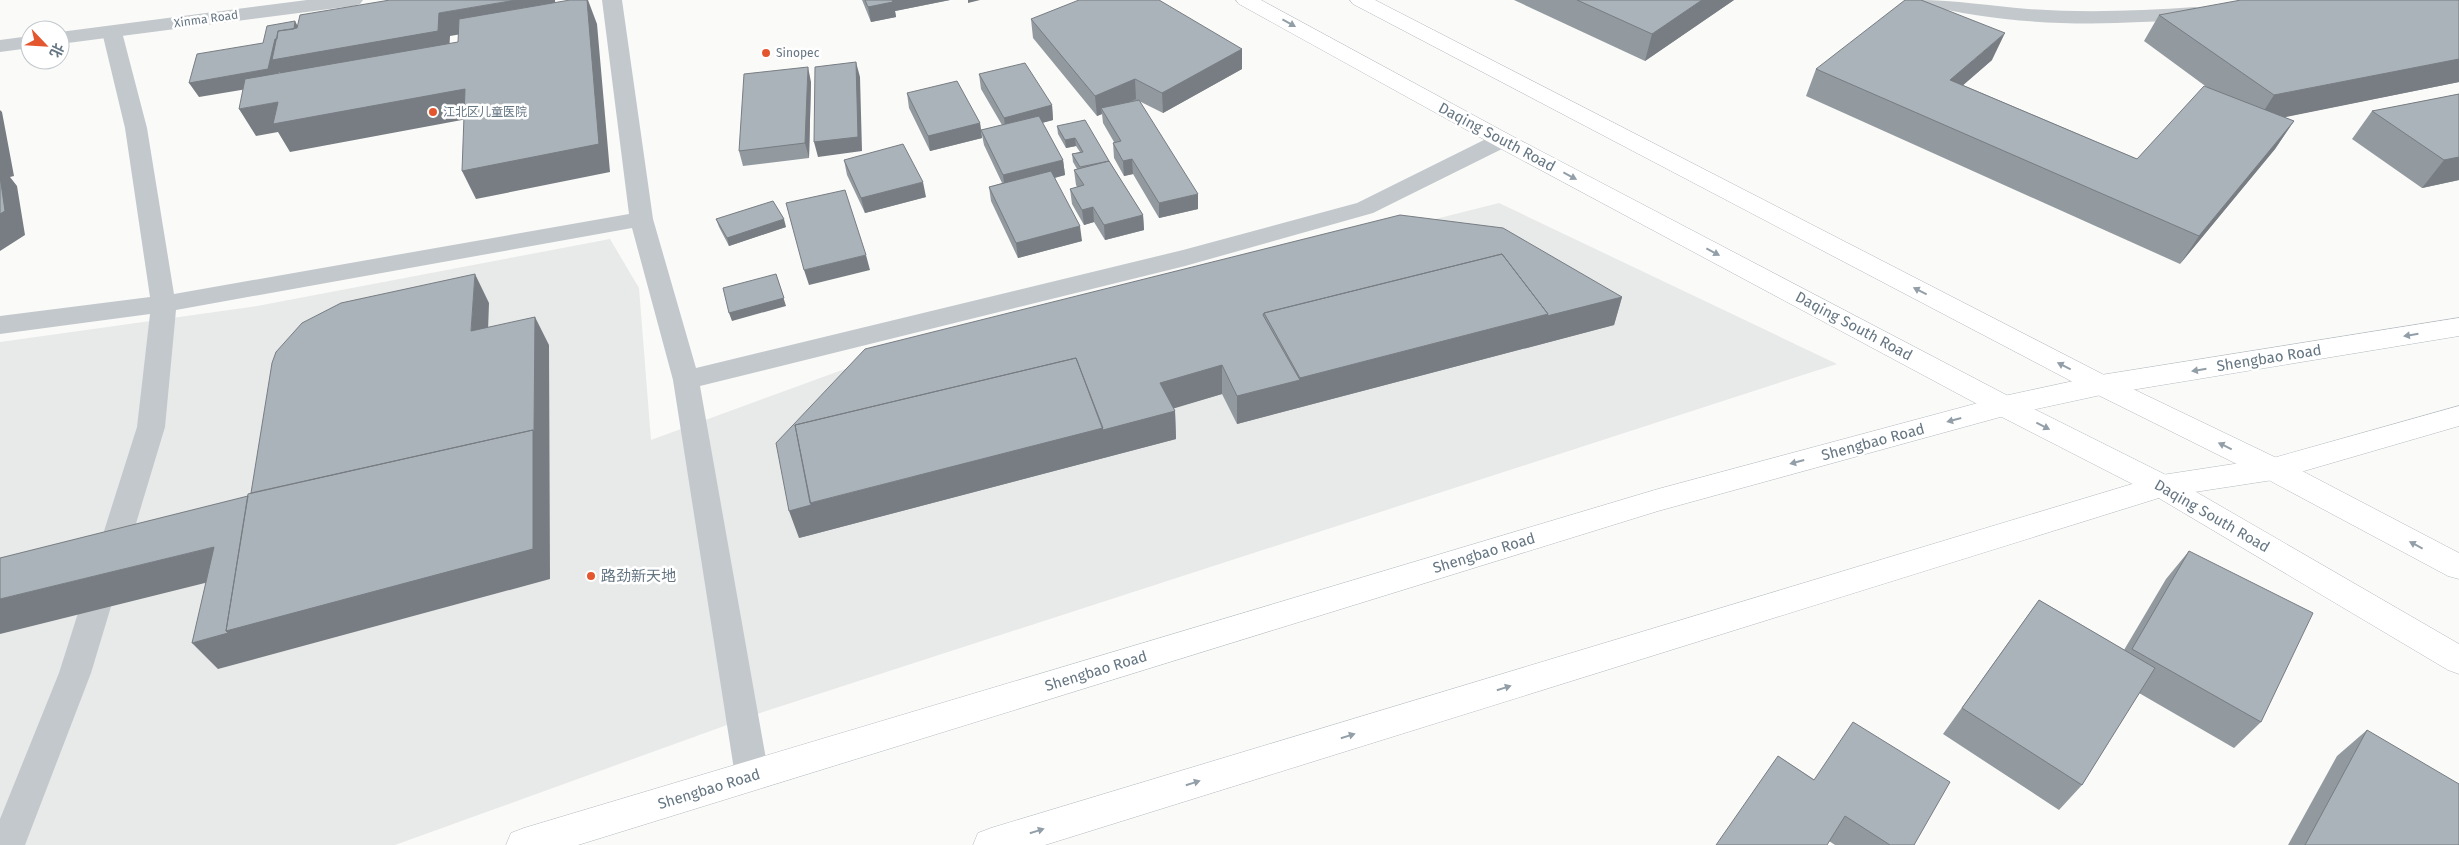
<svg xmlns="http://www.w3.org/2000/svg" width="2459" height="845" font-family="'Fira Sans','Noto Sans SC',sans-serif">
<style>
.built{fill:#e8e9e9}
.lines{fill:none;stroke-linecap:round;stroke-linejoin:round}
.secondary-casing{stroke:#b3babf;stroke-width:1}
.primary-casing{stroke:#b5babe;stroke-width:1}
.minor{fill:#c3c8cc;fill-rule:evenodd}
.tertiary{fill:#c3c8cc;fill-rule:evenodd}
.secondary{fill:#fff;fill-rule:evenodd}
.primary{fill:#fff;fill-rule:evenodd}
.wall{fill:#929a9f}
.shaded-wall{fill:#777d82}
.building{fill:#aab3b9;stroke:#777d82}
.oneway{fill:#939fa8}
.poi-dot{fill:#e4572e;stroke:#fff;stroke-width:2}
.labels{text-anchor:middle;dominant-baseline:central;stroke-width:5;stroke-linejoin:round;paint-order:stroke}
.far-street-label{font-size:12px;fill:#657683;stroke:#fff}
.far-poi-label{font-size:12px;fill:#657683;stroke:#fff;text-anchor:start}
.street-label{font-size:15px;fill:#657683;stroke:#fff}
.poi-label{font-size:15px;fill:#657683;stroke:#fff;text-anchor:start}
</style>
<rect width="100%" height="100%" fill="#fafaf8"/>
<path class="built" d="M1499,203L1837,364L763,712L395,845H0V342L257,306L610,239L639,288L651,440L853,366Z"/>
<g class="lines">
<defs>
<path id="secondary" d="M2459,318V336L2101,395L2004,416L1658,511L578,845H506L511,833L524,828L1658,489L2004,396L2101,375Z
M2459,406V426L2273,480L2162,497L1045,845H973L978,833L991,828L2162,475L2273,458Z"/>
<path id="primary" d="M1236,0H1261L1510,135L2014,399L2172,478L2459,644V674L2448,670L2152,494L1994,413L1494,145L1239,4Z
M1350,0H1375L2110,378L2283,461L2459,553V579L2448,576L2263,477L2092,392L1353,4Z"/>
</defs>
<use href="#secondary" class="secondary-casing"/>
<use href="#primary" class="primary-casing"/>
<path class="minor" d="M602,0H622L653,219L696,368L1183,250L1357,203L1494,135L1502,133L1510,135L1513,140L1510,145L1373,213L1185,266L700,386L769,776L764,787L752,791L740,787L735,776L673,380L632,228L176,310L165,427L91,673L25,845H0V819L59,673L137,427L150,314L0,334V316L150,297L125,128L102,32L105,28L112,26L119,28L122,32L147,128L174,294L629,214Z
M1918,0C1956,0 1990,6 2028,9C2084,13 2139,11 2195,7L2202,9L2205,13L2202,17C2183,22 2161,21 2141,22C2068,26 1992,22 1921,4Z"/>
<path class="tertiary" d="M307,0H363L360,4L353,6L60,44V32Z
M30,36V48L0,52V40Z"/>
<use href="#secondary" class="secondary"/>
<use href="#primary" class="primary"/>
</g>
<path class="wall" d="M862,0H950L895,11L896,17L871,22Z
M1514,0H1734L1645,61Z
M2459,0V82L2284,117L2294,121L2275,149L2180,264L1806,96L1816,69L1992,60L1963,85L2137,159L2208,88L2144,41L2159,15Z
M1031,19L1242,49V69L1163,113L1139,101L1198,209L1159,218L1133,174L1124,176L1114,158L1113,143L1114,142L1103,123L1102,114L1097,116L1033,38Z
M979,74L1052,105L1053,120L1042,123L1063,160L1065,175L1055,178L1082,241L1018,258L991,201L989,187L1002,183L984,145L981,130L1002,125L981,89Z
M811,82L809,158L743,166L739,151Z
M907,93L980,123L982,138L930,151L909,108Z
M2459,94V180L2422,188L2352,139L2372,111Z
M1057,126L1109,161L1143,215L1144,230L1105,240L1094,222L1084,225L1072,204L1070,189L1077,187L1076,185L1074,170L1077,169L1073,162L1072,154L1080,152L1076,146L1066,148L1058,134Z
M844,160L926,197L865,213L847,175Z
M1400,215L1622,297L1614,325L1237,424L1222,394L1173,408L1175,411L1176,439L799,538Z
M716,219L786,227L729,246L719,227Z
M2189,551L2261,722L2234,748L2139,693L2082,785L2059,810L1943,734L2039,600L2124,650L2166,579Z
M2367,730L2459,845H2288L2337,756Z
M1778,756L1914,845H1835L1829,841Z"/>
<path class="shaded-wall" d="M516,0H555L556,18L450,36L449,54L286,83L279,72L277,84L199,97L189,83L275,39L295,21L303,36Z
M587,0H588L597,24L610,172L476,199L462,171Z
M891,0H950L895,11L896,17L871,22L868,7Z
M968,0H980L968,3Z
M1702,0H1734L1645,61L1652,34Z
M2005,33L1992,60L1938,107L1950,80Z
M1242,49V69L1163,113L1162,93Z
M2459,59V82L2256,123L2274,95Z
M856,62L860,77L862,151L818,157L814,142Z
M808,67L811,82L809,158L805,143Z
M1135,79L1136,99L1104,113L1101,108L1102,114L1097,116L1095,96Z
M465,89L478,117L290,152L278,132L256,136L239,109L278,102Z
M1052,105L1053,120L1006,132L1004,118Z
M0,110L2,112L14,176L10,177L17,186L25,235L0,251Z
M2294,121L2275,149L2180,264L2199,236Z
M980,123L982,138L930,151L928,136Z
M1075,138L1076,146L1066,148L1065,140Z
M2459,157V180L2422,188L2444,160Z
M1132,159L1133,174L1124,176L1123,161Z
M1063,160L1065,175L1005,190L1003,175Z
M923,182L926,197L865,213L861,198Z
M1198,194V209L1159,218V203Z
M1093,207L1094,222L1084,225L1082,210Z
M1143,215L1144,230L1105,240L1104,225Z
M784,219L786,227L729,246L727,238Z
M1080,226L1082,241L1018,258L1016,243Z
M866,255L870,270L809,285L804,270Z
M475,274L489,303L487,359L471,331Z
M776,274L786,306L732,321L729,313Z
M1622,297L1614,325L1237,424V396L1300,380V378L1548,314Z
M535,317L549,345L550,579L218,669L192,643L226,631L237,575L0,634V599L214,547Z
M1222,365V394L1162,412L1160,383Z
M1175,411L1176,439L799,538L789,511L810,503L1103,428Z"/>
<path class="building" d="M390,0H516L439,13L438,31L272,60L278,31L297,28L300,15Z
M570,0H587L599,144L462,171L465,89L273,124L278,102L239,109L245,79L458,42L459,19Z
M865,0H892L893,2L868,7Z
M1079,0H1159L1242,49L1162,93L1135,79L1095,96L1031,19Z
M1577,0H1702L1652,34Z
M1905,0H1921L2005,33L1950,80L2137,159L2204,86L2294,121L2199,236L1816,69Z
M2241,0H2459V59L2274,95L2159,15Z
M295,21L294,29L278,31L277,39H275L268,69L189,83L197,54L263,43L267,26Z
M856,62L858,137L814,142L815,67Z
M1025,63L1052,105L1004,118L979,74Z
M808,67L805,143L739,151L744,74Z
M957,81L980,123L928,136L907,93Z
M2459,94V157L2444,160L2372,111Z
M1139,100L1198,194L1159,203L1132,159L1123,161L1113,143L1121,141L1101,108Z
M1039,116L1063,160L1003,175L981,130Z
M1085,120L1109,161L1080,167L1072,154L1083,152L1075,138L1065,140L1057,126Z
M903,144L923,182L861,198L844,160Z
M1109,161L1143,215L1104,225L1093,207L1082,210L1070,189L1084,185L1074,170Z
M1051,171L1080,226L1016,243L989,187Z
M0,176L5,211L0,214Z
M845,190L866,255L804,270L786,203Z
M773,201L784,219L727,238L716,219Z
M1400,215L1503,228L1622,297L1547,316L1548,314L1502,254L1264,313L1263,315L1300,380L1237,396L1222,365L1160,383L1175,411L1103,430L1076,358L795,425L811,505L789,511L776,443L865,349Z
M1502,254L1548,314L1300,378L1264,313Z
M475,274L471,331L535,317L534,432L533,430L251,493L272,363L276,352L302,323L341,303Z
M776,274L784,298L729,313L723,288Z
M1076,358L1103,428L810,503L795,425Z
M533,430V549L226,631L248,494Z
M248,496L226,631L228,633L192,643L214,547L0,599V558Z
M2189,551L2313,613L2261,722L2132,649Z
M2039,600L2155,668L2082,785L1962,708Z
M1853,722L1950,782L1914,845H1890L1845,816L1827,845H1716L1778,756L1814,780Z
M2367,730L2459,784V845H2305Z"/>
<defs><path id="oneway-solid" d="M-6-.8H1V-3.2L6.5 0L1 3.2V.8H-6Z" transform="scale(1.25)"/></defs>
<g class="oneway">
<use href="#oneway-solid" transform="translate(1289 23) rotate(29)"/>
<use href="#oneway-solid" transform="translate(1570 176) rotate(28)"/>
<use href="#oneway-solid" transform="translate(1713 252) rotate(28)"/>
<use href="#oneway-solid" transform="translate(1920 291) rotate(-153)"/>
<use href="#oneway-solid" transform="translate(2411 335) rotate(171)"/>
<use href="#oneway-solid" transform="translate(2064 366) rotate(-153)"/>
<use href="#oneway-solid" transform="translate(2199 370) rotate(171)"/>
<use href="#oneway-solid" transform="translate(1954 420) rotate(165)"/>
<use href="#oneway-solid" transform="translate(2043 426) rotate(27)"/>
<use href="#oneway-solid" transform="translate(2225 446) rotate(-154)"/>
<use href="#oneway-solid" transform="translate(1797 462) rotate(165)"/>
<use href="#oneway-solid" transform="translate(2416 545) rotate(-152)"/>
<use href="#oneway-solid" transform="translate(1504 688) rotate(-17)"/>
<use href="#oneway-solid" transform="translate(1348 736) rotate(-17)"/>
<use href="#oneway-solid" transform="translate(1193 783) rotate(-17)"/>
<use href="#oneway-solid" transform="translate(1037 831) rotate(-17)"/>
</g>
<g class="poi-dot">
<circle cx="766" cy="53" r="5"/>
<circle cx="433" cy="112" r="5"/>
<circle cx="591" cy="576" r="5"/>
</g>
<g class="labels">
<g class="far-street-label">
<text transform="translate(206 19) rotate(-8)">Xinma Road</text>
</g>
<g class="far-poi-label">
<text x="776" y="53">Sinopec</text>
<text x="443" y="112">江北区儿童医院</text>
</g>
<g class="street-label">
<text transform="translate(1497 137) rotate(28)">Daqing South Road</text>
<text transform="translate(1854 326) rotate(28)">Daqing South Road</text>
<text transform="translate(2269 358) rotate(-9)">Shengbao Road</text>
<text transform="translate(1873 442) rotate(-15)">Shengbao Road</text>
<text transform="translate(2212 516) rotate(30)">Daqing South Road</text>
<text transform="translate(1484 553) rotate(-17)">Shengbao Road</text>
<text transform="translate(1096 671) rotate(-17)">Shengbao Road</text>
<text transform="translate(709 789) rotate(-17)">Shengbao Road</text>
</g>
<g class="poi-label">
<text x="601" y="576">路劲新天地</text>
</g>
</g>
<g transform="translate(45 45) rotate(115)"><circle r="24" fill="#ffffff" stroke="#c1c8cd"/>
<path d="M0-4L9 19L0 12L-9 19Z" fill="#e4572e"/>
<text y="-8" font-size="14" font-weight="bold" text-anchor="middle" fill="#657683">北</text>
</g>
</svg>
